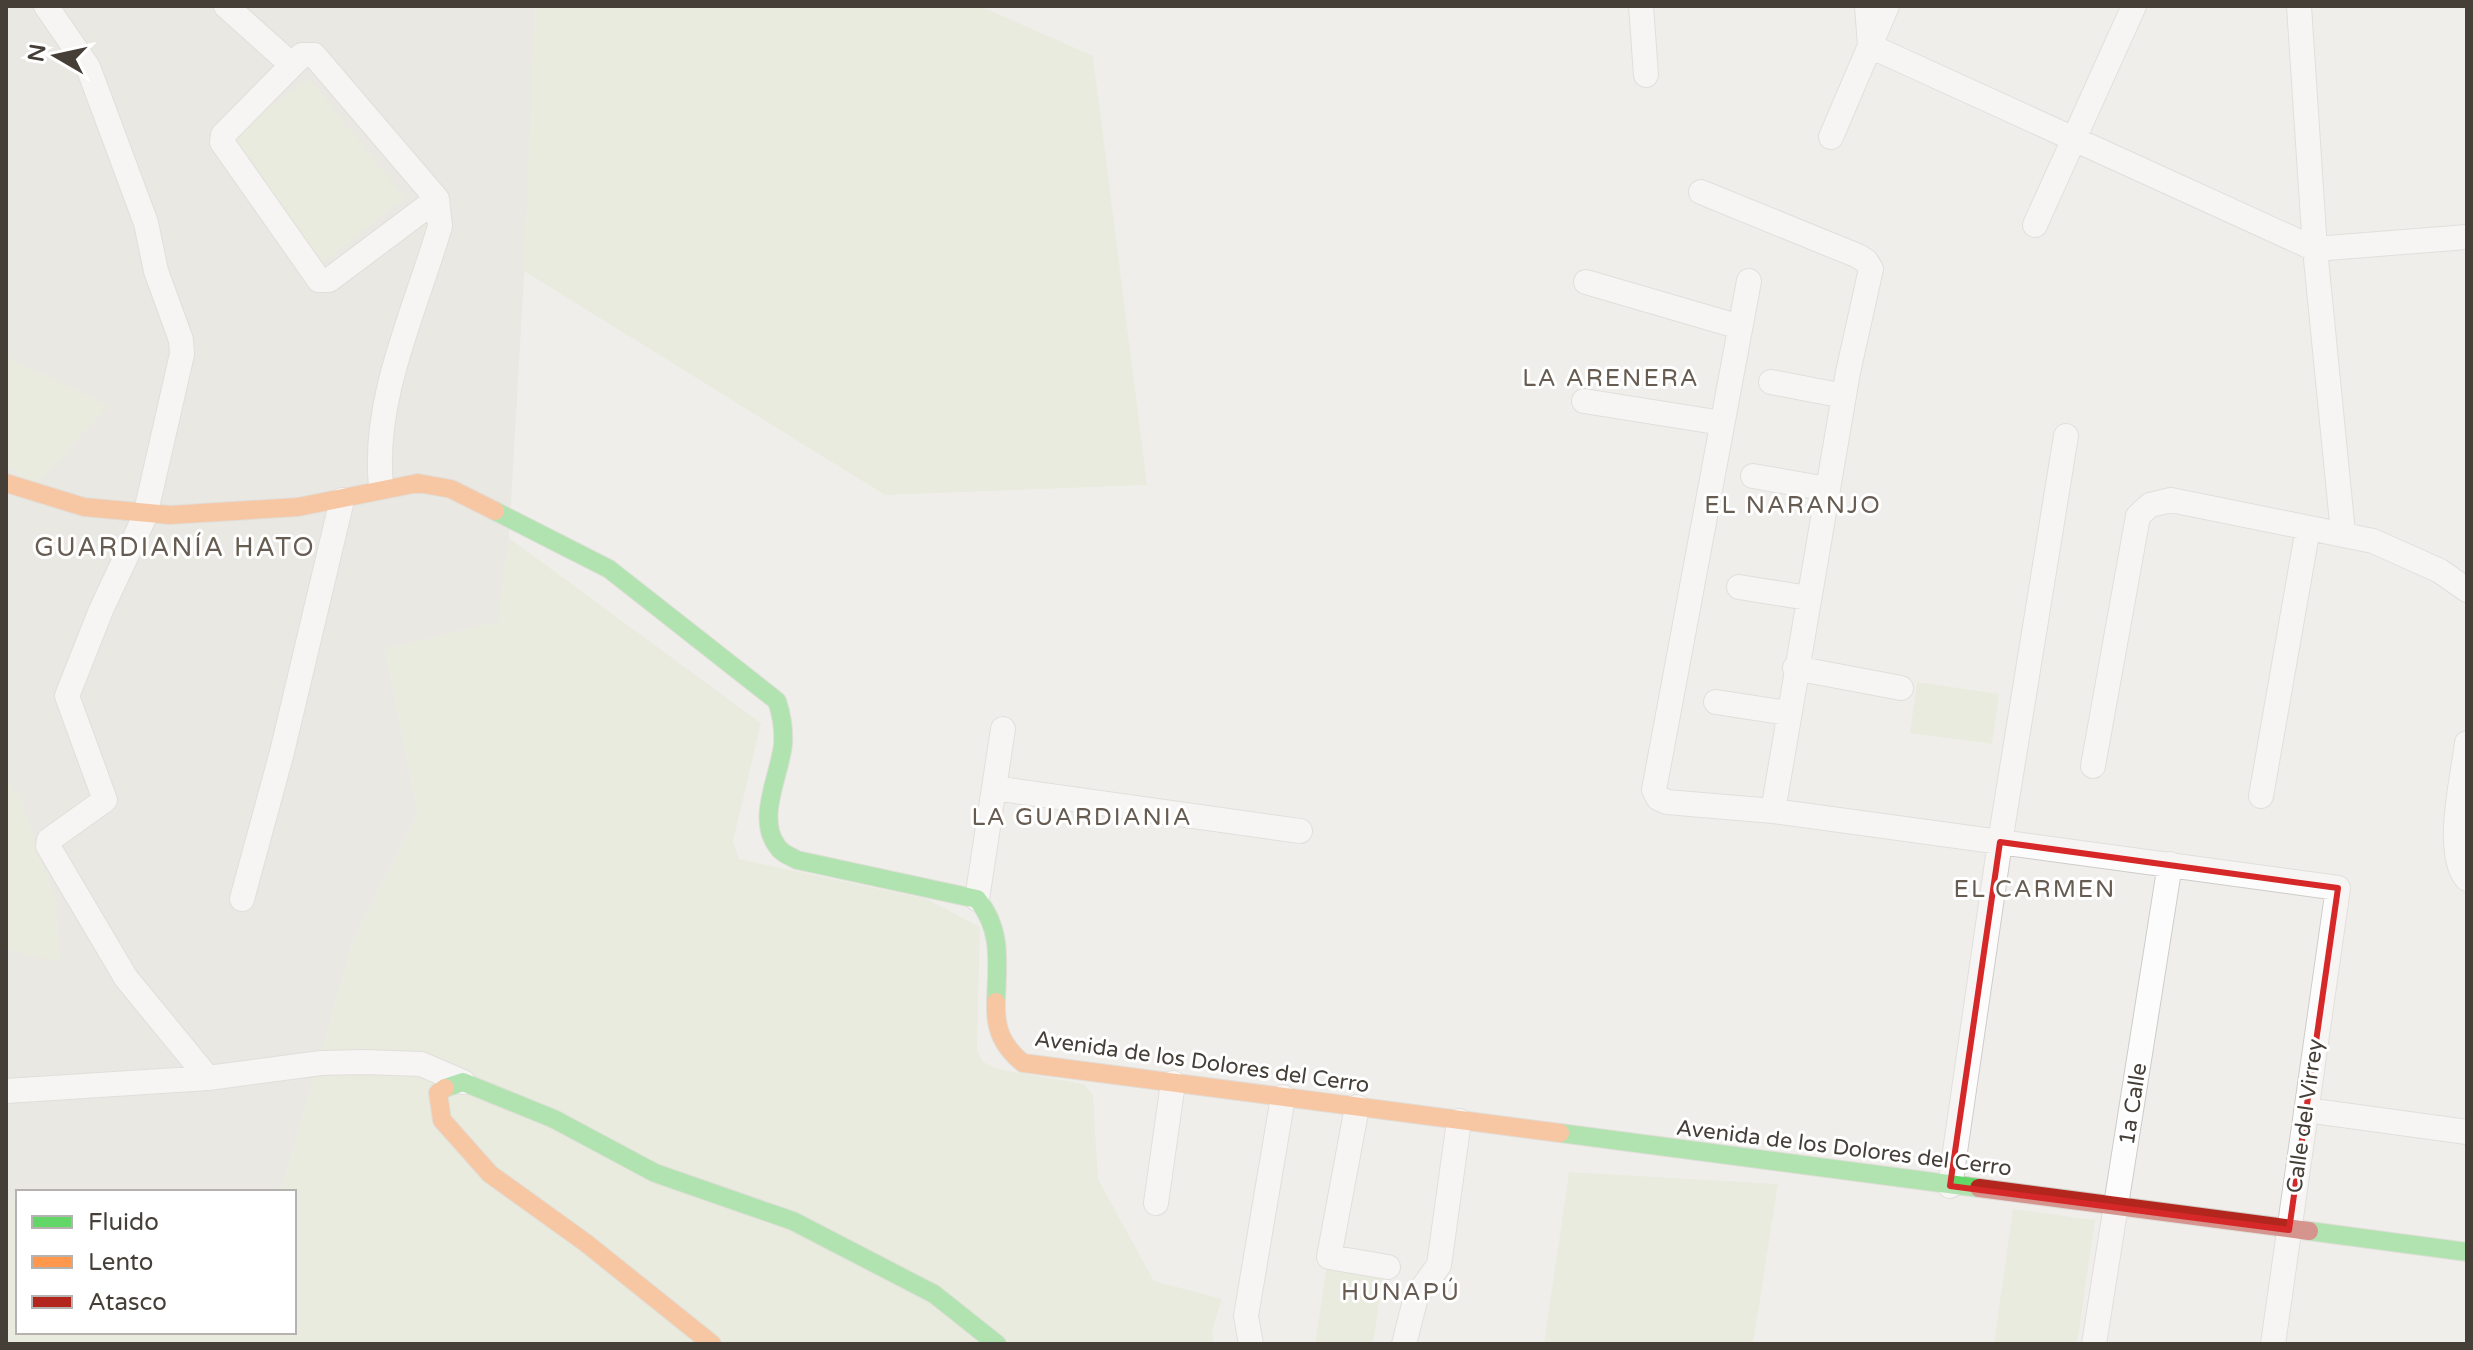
<svg xmlns="http://www.w3.org/2000/svg" width="2473" height="1350" font-family="'Varela Round',sans-serif">
<style>
.residential{fill:#e3dfda}
.green{fill:#dfe7ce}
.lines{fill:none;stroke-linecap:round;stroke-linejoin:round}
.street-casing{stroke:#ceccc9;stroke-width:26}
.fast-casing{stroke:#cecac3;stroke-width:20}
.slow-casing{stroke:#cecac3;stroke-width:20}
.jam-casing{stroke:#cecac3;stroke-width:20}
.street{stroke:#fdfcfc;stroke-width:24}
.fast{stroke:#63d668;stroke-width:18}
.slow{stroke:#ff974d;stroke-width:18}
.jam{stroke:#b3261e;stroke-width:18}
.marked{fill:none;stroke:#d62828;stroke-width:6;stroke-linejoin:round}
.labels{text-anchor:middle;dominant-baseline:central;stroke-width:6;stroke-linejoin:round;paint-order:stroke}
.street-label{font-size:22px;fill:#453f38;stroke:#fff}
.neighbourhood-label{font-size:24px;letter-spacing:2px;fill:#675c51;stroke:#fff}
.quarter-label{font-size:26px;letter-spacing:2px;fill:#675c51;stroke:#fff}
</style>
<rect width="100%" height="100%" fill="#f0eeeb"/>
<path class="residential" d="M6,6H535L533,119L509,538L499,622L385,649L418,813L354,939L281,1192H18V1203L6,1199V949L59,961L55,901L19,797L6,780V464L35,486L107,406L6,357Z"/>
<path class="green" d="M535,6H980L1093,56L1147,485L885,495L524,271Z
M309,78L404,198L320,265L226,140Z
M6,357L107,406L35,486L6,464Z
M509,538L761,723L733,842L739,859L927,899L980,927L977,1049L983,1062L998,1069L1084,1084L1093,1095L1098,1179L1154,1281L1222,1299L1212,1331L1214,1344H6V1199L18,1203V1332H294V1192H281L354,939L418,813L385,649L498,622Z
M1917,682L1999,694L1992,744L1910,733Z
M6,780L19,797L55,901L59,962L6,949Z
M1569,1172L1778,1184L1753,1344H1544Z
M2013,1209L2095,1220L2077,1344H1994Z
M1327,1265L1383,1273L1373,1344H1315Z"/>
<g class="lines">
<defs>
<path id="street" d="M46,6L88,67L146,223L156,271L181,340L182,354L145,516L101,610L67,696L105,800L49,840L48,846L126,978L208,1078
M226,6L292,65
M1641,6L1646,75
M1867,6L1870,46L2315,249L2467,237
M2299,6L2315,249L2343,533
M1831,137L1887,6
M1701,192L1858,256L1866,261L1871,269L1848,372L1773,811
M2035,225L2134,6
M1749,281L1654,790L1658,798L1667,802L1773,811L2338,888L2273,1344
M1586,282L1740,327
M1771,382L1844,396
M1584,401L1722,423
M1753,476L1827,489
M381,486C372,398 416,309 440,226L437,199L314,55H302L223,135L222,142L319,280H329L437,199
M1739,587L1808,598
M1795,668L1901,688
M1716,702L1788,713
M2467,743C2463,777 2444,853 2467,879
M2093,766L2138,516L2150,505L2171,500L2373,541L2440,571L2467,590
M994,788L1300,831
M2261,796L2308,528
M242,899L282,752L342,500
M977,899L1003,729
M6,1091L208,1078L321,1063L364,1062L421,1064L463,1082
M1357,1107L1329,1257L1388,1267
M2321,1112L2467,1132
M1950,1186L2000,842L2066,436
M1156,1203L1173,1083
M1251,1344L1246,1316L1283,1097
M1404,1344L1416,1297L1439,1265L1459,1121
M2094,1344L2170,864"/>
<path id="fast" d="M495,511L609,569L777,701C782,716 784,728 783,744C780,775 756,818 777,846C781,853 790,856 797,860L977,899C1003,930 997,964 996,1002
M445,1088L463,1082L554,1119L655,1173L793,1221L934,1294L997,1344
M1560,1133L1979,1188
M2309,1231L2467,1252"/>
<path id="slow" d="M6,483L84,507L170,515L298,507L418,483L451,489L495,511
M996,1002C995,1029 1002,1046 1023,1063L1560,1133
M445,1088L438,1093L442,1120L490,1174L586,1243L712,1344"/>
<path id="jam" d="M1979,1188L2309,1231"/>
</defs>
<use href="#street" class="street-casing"/>
<use href="#fast" class="fast-casing"/>
<use href="#slow" class="slow-casing"/>
<use href="#jam" class="jam-casing"/>
<use href="#street" class="street"/>
<use href="#fast" class="fast"/>
<use href="#slow" class="slow"/>
<use href="#jam" class="jam"/>
</g>
<path d="M0 0H2473V1350H0ZM2000,842L2338,888L2289,1230L1950,1186Z" fill="#f0eeeb" fill-opacity=".55" fill-rule="evenodd"/>
<path class="marked" d="M2000,842L2338,888L2289,1230L1950,1186Z"/>
<g class="labels">
<g class="street-label">
<text transform="translate(1202 1062) rotate(8)">Avenida de los Dolores del Cerro</text>
<text transform="translate(2133 1104) rotate(-81)">1a Calle</text>
<text transform="translate(2305 1116) rotate(-82)">Calle del Virrey</text>
<text transform="translate(1844 1148) rotate(7)">Avenida de los Dolores del Cerro</text>
</g>
<g class="neighbourhood-label">
<text x="1611" y="378">LA ARENERA</text>
<text x="1793" y="505">EL NARANJO</text>
<text x="1082" y="817">LA GUARDIANIA</text>
<text x="2035" y="889">EL CARMEN</text>
<text x="1401" y="1292">HUNAPÚ</text>
</g>
<g class="quarter-label">
<text x="175" y="547">GUARDIANÍA HATO</text>
</g>
</g>
<rect width="2473" height="1350" fill="none" stroke="#453f38" stroke-width="16"/>
<rect x="16" y="1190" width="280" height="144" fill="#ffffff" stroke="#b5b2af" stroke-width="2"/>
<rect x="32" y="1216" width="40" height="12" fill="#63d668" stroke="#b5b2af" stroke-width="2"/>
<text x="88" y="1230" font-size="24" fill="#453f38">Fluido</text>
<rect x="32" y="1256" width="40" height="12" fill="#ff974d" stroke="#b5b2af" stroke-width="2"/>
<text x="88" y="1270" font-size="24" fill="#453f38">Lento</text>
<rect x="32" y="1296" width="40" height="12" fill="#b3261e" stroke="#b5b2af" stroke-width="2"/>
<text x="88" y="1310" font-size="24" fill="#453f38">Atasco</text>
<g transform="translate(56 56) rotate(279)" stroke="#ffffff" stroke-width="6" paint-order="stroke">
<path d="M0-6L14 30L0 20L-14 30Z" fill="#453f38"/>
<text y="-12" font-size="22" font-weight="bold" text-anchor="middle" fill="#453f38">N</text>
</g>
</svg>
